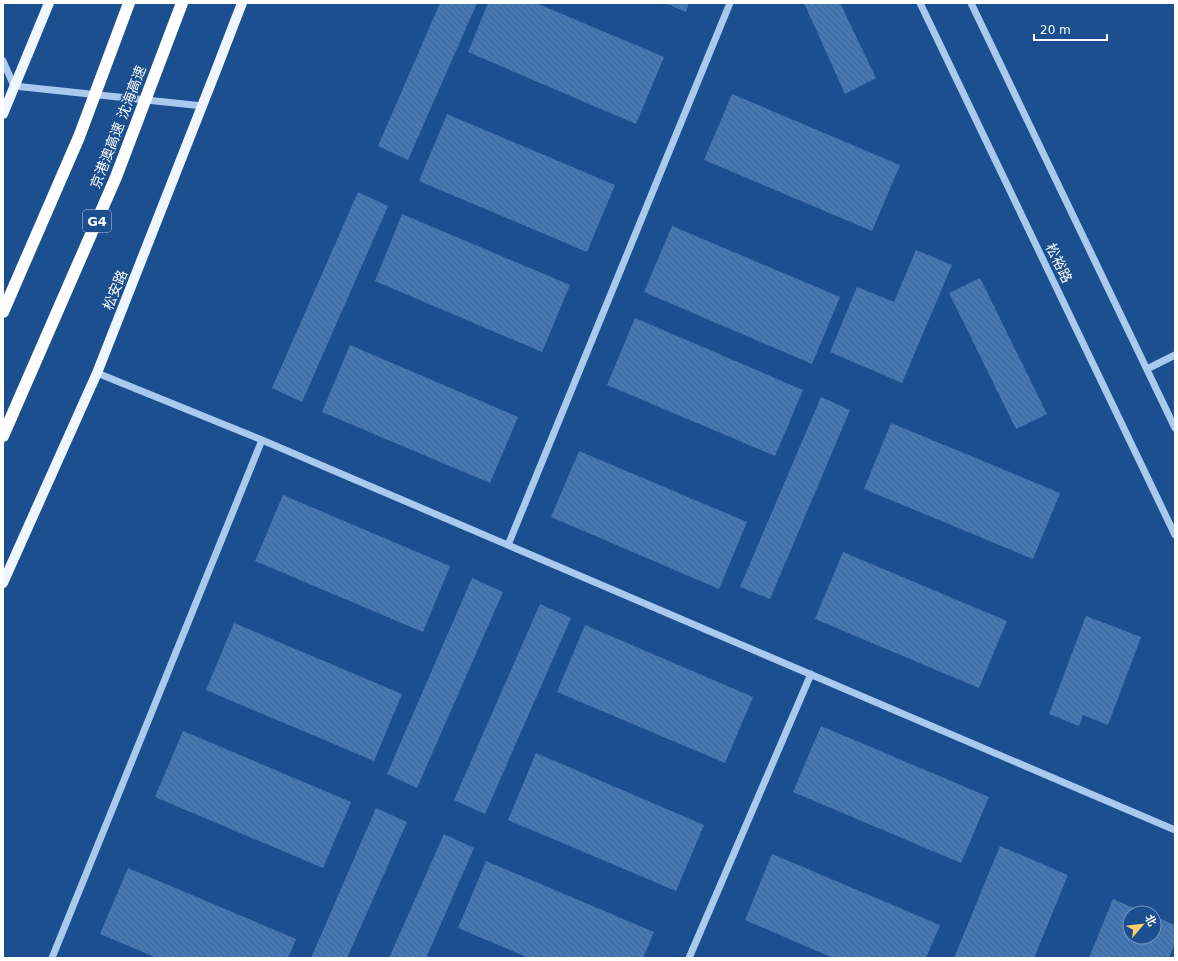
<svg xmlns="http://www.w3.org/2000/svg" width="1178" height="961" font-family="'DejaVu Sans','Noto Sans SC',sans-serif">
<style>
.building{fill:url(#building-back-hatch)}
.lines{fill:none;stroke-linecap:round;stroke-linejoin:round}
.minor{stroke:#a9c9ee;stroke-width:7}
.major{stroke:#f0f6ff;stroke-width:10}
.highway-bridge{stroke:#fff;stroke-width:12}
.labels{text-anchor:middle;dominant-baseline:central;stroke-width:3;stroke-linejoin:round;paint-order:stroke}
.shield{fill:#1b4f8f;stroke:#bbcadd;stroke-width:1}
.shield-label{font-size:13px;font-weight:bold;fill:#fff}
.street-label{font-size:14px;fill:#fff;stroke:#1b4f8f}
</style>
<defs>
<pattern id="building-back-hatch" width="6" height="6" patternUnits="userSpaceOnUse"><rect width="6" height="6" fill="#4478b7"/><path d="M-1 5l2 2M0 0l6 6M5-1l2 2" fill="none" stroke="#486282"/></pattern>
</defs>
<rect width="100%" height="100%" fill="#1b4f8f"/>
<path class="building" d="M440,3H477L408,160L378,146Z
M488,3H536L664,57L636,124L468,52Z
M665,3H689L686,12Z
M804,3H840L876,78L845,94Z
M732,94L900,165L872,231L704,160Z
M447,114L615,185L587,252L419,181Z
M358,192L388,206L302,402L272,388Z
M402,214L570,285L542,352L375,281Z
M672,226L840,297L812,364L644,292Z
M916,250L952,265L902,383L830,352L857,287L894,302Z
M980,278L1047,414L1016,429L949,293Z
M635,318L803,390L775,456L607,385Z
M350,345L518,417L490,483L322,412Z
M821,397L850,410L770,599L740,587Z
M891,423L1060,493L1033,559L864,489Z
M579,451L747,522L719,589L551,517Z
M283,495L450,566L423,632L255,561Z
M843,552L1007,621L979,688L815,619Z
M472,578L503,592L417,788L387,774Z
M540,604L571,618L485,814L454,800Z
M1086,616L1141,637L1108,725L1083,715L1079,726L1049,714Z
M234,623L402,694L374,761L206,690Z
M585,625L753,697L725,763L557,692Z
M821,726L989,797L961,863L793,792Z
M183,731L351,802L323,868L155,797Z
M536,753L704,825L676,891L508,820Z
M376,808L407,822L347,958H311Z
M444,834L474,848L426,958H389Z
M1000,846L1068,875L1034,958H954Z
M772,854L940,925L926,958H833L745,920Z
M486,861L654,932L643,958H529L458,928Z
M128,868L296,939L288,958H157L100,934Z
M1113,899L1146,913H1130V937H1154V916L1175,925V943L1169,958H1089Z"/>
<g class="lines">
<path class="minor" d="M920,3L1175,535
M971,3L1175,428
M3,61L14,86L203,106
M1147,369L1175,355
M97,373L262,440L1175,830
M508,545L730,3
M52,958L262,440
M689,958L811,674"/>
<path class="major" d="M3,114L49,3
M3,583L97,373L215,73L242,3"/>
<path class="highway-bridge" d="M3,312L79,137L129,3
M3,436L116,177L182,3"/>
</g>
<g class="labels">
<rect class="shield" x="83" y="210" width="28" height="22" rx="3"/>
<g class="shield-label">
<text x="97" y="221">G4</text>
</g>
<g class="street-label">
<text transform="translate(118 127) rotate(-69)">京港澳高速 沈海高速</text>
<text transform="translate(1059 263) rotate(64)">松裕路</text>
<text transform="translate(115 290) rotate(-68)">松安路</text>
</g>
</g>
<rect width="1178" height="961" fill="none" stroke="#ffffff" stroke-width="8"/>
<g transform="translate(1142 925) rotate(62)"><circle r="19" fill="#1b4f8f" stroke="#7695bc"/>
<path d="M0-3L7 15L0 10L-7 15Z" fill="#ffd166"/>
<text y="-6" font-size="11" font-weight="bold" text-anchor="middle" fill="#ffffff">北</text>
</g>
<path d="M1034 34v6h73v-6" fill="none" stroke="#ffffff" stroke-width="2"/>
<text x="1040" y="34" font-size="12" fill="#ffffff" stroke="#1b4f8f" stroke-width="3" paint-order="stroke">20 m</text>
</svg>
